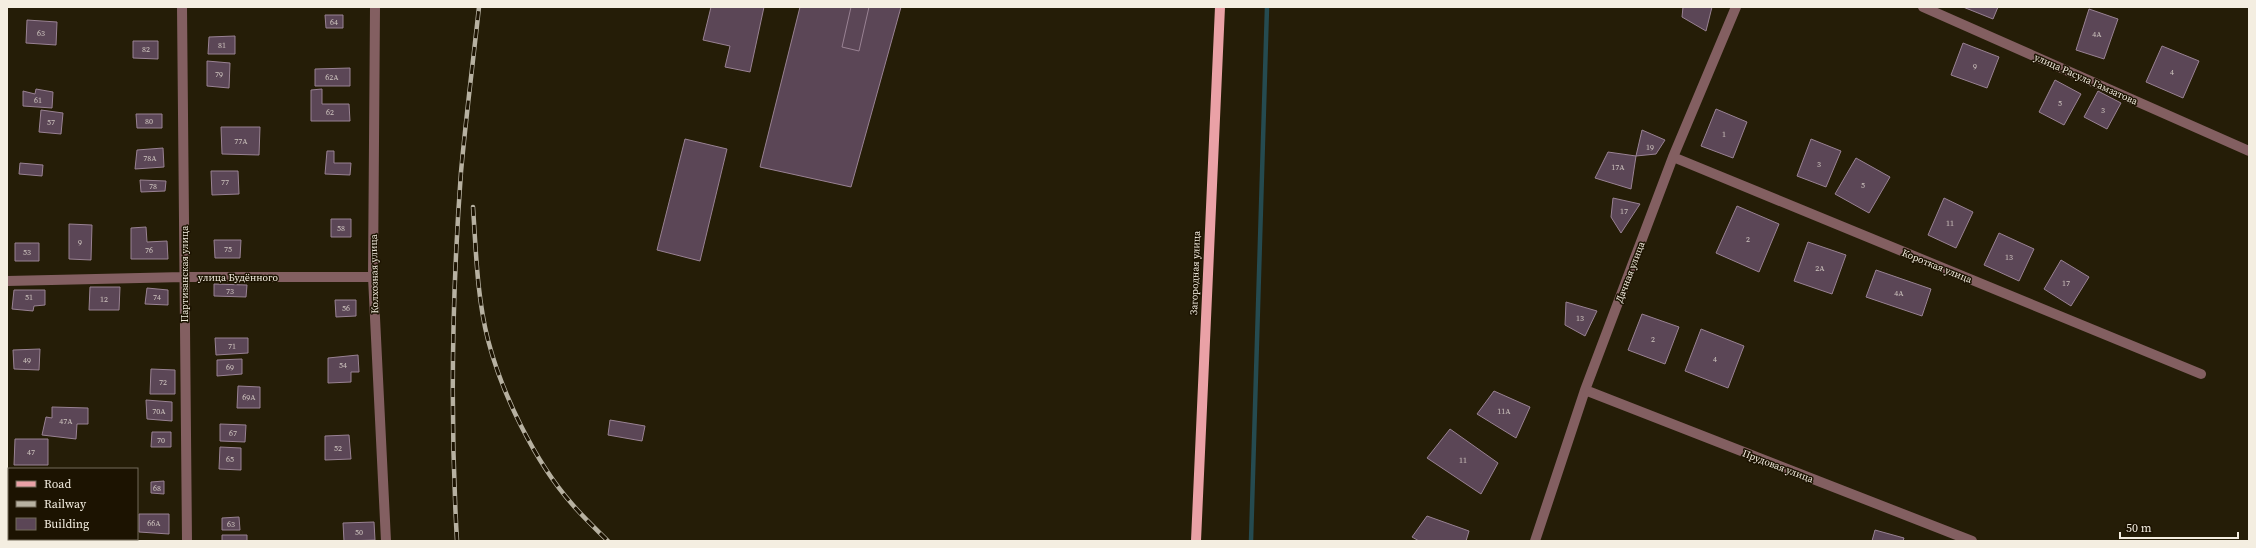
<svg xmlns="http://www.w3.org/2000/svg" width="2256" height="548" font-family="'Source Serif 4',serif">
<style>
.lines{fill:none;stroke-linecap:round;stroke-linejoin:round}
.stream{stroke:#254b50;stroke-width:4.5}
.building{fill:#5b4656;stroke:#998293}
.minor{stroke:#835f61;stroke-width:10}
.major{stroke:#eaa1a6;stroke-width:10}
.rail-casing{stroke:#b7b1a1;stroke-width:4.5}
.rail{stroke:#1c1301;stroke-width:3;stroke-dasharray:9;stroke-linecap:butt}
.labels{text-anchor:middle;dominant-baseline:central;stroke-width:3;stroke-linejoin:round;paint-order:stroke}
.number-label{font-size:8px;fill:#cec4be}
.street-label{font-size:10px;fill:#f4eee1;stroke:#1c1301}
</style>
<rect width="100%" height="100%" fill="#251d07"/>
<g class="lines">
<path class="stream" d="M1251,541L1267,7"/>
</g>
<path class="building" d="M711,7H764L750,72L725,67L730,46L703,40Z
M800,7H901L851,187L760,167Z
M851,7H869L859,51L842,47Z
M1683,7H1712L1706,31L1682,17Z
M1963,7H1998L1993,19Z
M2089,9L2118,19L2104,59L2076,50Z
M325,15H343V28H326Z
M27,20L57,22L56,45L26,43Z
M235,36V54H208L209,37Z
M133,41H158V59L133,58Z
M1963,43L1999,57L1987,88L1951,75Z
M2162,46L2199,61L2183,98L2146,82Z
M207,61L230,63L229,88L207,86Z
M350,68V86H315V69Z
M2055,80L2081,94L2064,125L2039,112Z
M36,89L53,92L52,108L23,106V91L35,94Z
M322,89V104H349L350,121H311V90Z
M2098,91L2121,103L2107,129L2084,117Z
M1716,109L1747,122L1733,158L1701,146Z
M41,110L63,113L61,134L39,132Z
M136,114H162V128H137Z
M221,127H260L259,155L222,154Z
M1642,130L1665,140L1656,154L1636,156Z
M685,139L727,149L700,261L657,250Z
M1811,139L1841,151L1826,187L1797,176Z
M163,148L164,167L135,169L137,150Z
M327,151H334V163H351L350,175L325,174Z
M1608,152L1636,156L1631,189L1595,178Z
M1856,158L1890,177L1869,213L1835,194Z
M20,163L43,165L42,176L19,174Z
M211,171H238L239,194L212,195Z
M140,180L166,181L165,191L141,192Z
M1613,198L1640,204L1621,233L1611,217Z
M1944,198L1973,212L1956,248L1928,235Z
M1737,206L1779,224L1759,272L1716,253Z
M331,219H351V237H331Z
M69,224L92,225L91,260L69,259Z
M146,227L147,242L167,241L168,259H131V228Z
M1999,233L2034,249L2019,281L1984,265Z
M214,240H241L240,258H215Z
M1808,242L1846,255L1832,294L1794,281Z
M15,243H39V261H15Z
M2061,260L2089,277L2071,306L2044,289Z
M1876,270L1931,289L1922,316L1866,297Z
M214,284L247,285L246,297L214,296Z
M90,287H120L119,310H89Z
M147,288L168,290V305L145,304Z
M14,290H45V305L34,306L33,311L12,309Z
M335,300H356V316L336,317Z
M1566,302L1597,311L1585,336L1565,325Z
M1642,314L1679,327L1665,364L1628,350Z
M1701,329L1744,346L1728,388L1685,371Z
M215,338H248V353L216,355Z
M40,349L39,370L14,369L13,350Z
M358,355L359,372H351V382L328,383V358Z
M242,359V374L217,376V360Z
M151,369L175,370V394H150Z
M238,386L260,387V408H237Z
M1494,391L1530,407L1516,438L1477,414Z
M146,400L172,402V421L147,419Z
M52,407L88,408V424H77L76,439L42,435L46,417L52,418Z
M610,420L645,426L642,441L608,435Z
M220,424L246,425L245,442L220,441Z
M1450,429L1498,463L1481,494L1427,458Z
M152,432H171V447H151Z
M349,435L351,459L325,460V436Z
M15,439H48V465H14Z
M220,447L241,448V470L219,469Z
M164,481V494L151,493V482Z
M139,514H169V534L139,532Z
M1427,516L1469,531L1466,541H1419L1412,537Z
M239,517L240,530H222V518Z
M374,522L375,540L344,541L343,523Z
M1875,530L1904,538L1903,541H1872Z
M222,535H247V541H222Z
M15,539H54V541H15Z"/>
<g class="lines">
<path class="minor" d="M182,7L187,541
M375,7L373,277L386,541
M1923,7L2249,151
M1673,157L2201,374
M7,281L184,277H373
M1585,390L1972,541
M1535,541L1585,390L1673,157L1736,7"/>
<path class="major" d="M1196,541L1220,7"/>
<defs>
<path id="rail" d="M473,207C476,251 477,297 488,340C502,394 535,462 572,504C583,517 596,529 608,541
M457,541C450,419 452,295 461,172C466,117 473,62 479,7"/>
</defs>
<use href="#rail" class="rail-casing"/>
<use href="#rail" class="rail"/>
</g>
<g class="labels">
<g class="number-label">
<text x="334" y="22">64</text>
<text x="41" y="33">63</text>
<text x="2097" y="34">4А</text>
<text x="222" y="45">81</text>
<text x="146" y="49">82</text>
<text x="1975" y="66">9</text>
<text x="2172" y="72">4</text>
<text x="219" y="74">79</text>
<text x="332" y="77">62А</text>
<text x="38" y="100">61</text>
<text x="2060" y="103">5</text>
<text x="2103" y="110">3</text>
<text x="330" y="112">62</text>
<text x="149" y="121">80</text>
<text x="51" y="122">57</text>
<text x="1724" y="134">1</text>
<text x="241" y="141">77А</text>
<text x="1650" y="147">19</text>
<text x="150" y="158">78А</text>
<text x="1819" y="164">3</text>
<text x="1618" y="167">17А</text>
<text x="225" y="182">77</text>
<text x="1863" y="185">5</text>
<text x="153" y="186">78</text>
<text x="1624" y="211">17</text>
<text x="1950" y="223">11</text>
<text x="341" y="228">58</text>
<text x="1748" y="239">2</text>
<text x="80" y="242">9</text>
<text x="228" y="249">75</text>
<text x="149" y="250">76</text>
<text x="27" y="252">53</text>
<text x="2009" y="257">13</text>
<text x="1820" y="268">2А</text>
<text x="2066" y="283">17</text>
<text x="230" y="291">73</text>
<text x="1899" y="293">4А</text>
<text x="29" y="297">51</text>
<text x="157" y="297">74</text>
<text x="104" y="299">12</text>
<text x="346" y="308">56</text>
<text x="1580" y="318">13</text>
<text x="1653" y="339">2</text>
<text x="232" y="346">71</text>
<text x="1715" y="359">4</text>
<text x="27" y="360">49</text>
<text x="343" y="365">54</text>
<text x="230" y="367">69</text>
<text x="163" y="382">72</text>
<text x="249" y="397">69А</text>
<text x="159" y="411">70А</text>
<text x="1504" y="411">11А</text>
<text x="66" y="421">47А</text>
<text x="233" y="433">67</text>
<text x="161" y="440">70</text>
<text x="338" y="448">52</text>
<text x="31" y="452">47</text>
<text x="230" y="459">65</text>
<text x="1463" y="460">11</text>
<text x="157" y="488">68</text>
<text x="154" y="523">66А</text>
<text x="231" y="524">63</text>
<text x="359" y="532">50</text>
</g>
<g class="street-label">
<text transform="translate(2086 79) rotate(24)">улица Расула Гамзатова</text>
<text transform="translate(1937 266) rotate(22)">Короткая улица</text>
<text transform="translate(1630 272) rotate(-69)">Дачная улица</text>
<text transform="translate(1195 273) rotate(-88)">Загородная улица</text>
<text transform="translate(184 274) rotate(-90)">Партизанская улица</text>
<text transform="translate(374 274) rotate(-91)">Колхозная улица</text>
<text x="238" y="277">улица Будённого</text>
<text transform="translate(1778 466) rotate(21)">Прудовая улица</text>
</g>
</g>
<rect width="2256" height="548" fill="none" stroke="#f4eee1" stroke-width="16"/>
<rect x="8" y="468" width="130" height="72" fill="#1c1301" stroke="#726b5b"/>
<rect x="16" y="481" width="20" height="6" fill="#eaa1a6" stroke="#726b5b"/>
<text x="44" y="488" font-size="12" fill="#f4eee1">Road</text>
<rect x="16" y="501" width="20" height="6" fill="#b7b1a1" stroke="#726b5b"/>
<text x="44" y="508" font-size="12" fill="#f4eee1">Railway</text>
<rect x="16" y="518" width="20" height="12" fill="#5b4656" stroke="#726b5b"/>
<text x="44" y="528" font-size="12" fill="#f4eee1">Building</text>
<path d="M2120 532v6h118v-6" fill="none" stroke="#f4eee1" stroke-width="2"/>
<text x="2126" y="532" font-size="12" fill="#f4eee1" stroke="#1c1301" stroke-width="3" paint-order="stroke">50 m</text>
</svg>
